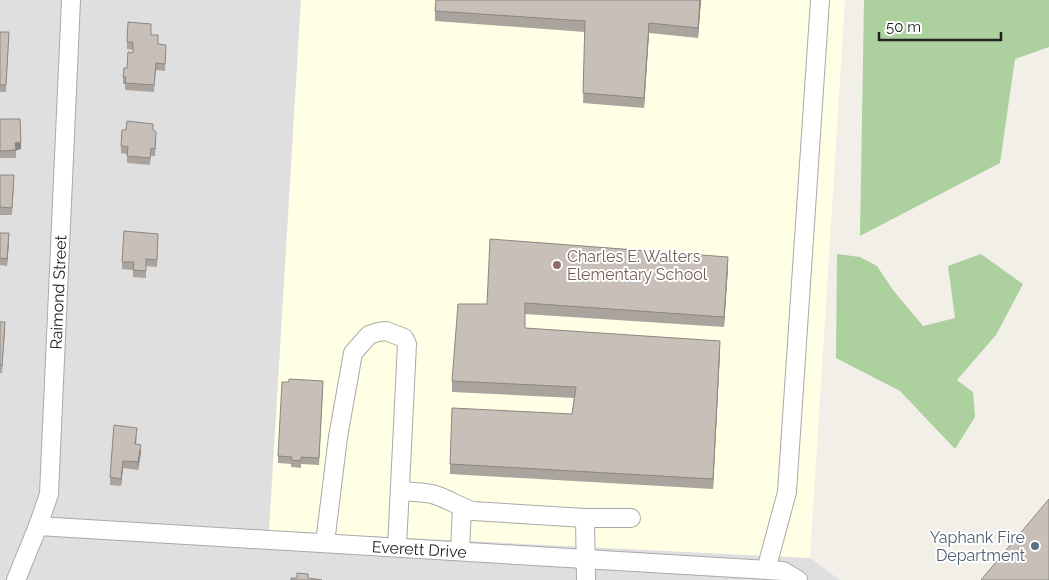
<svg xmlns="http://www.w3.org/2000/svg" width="1049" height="580" font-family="Raleway,sans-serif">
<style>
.residential{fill:#e0dfdf}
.education{fill:#ffffe5}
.forest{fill:#add19e}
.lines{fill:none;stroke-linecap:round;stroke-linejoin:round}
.minor-casing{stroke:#a9a9a9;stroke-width:20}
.minor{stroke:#fff;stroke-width:18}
.wall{fill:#aba49e}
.shaded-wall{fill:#8b8681}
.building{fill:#c7bfb8;stroke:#8b8681}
.education-dot{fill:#8d6e63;stroke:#fff;stroke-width:2}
.service-dot{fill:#5c6f8a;stroke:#fff;stroke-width:2}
.labels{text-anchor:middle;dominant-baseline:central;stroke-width:4;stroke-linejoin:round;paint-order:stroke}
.education-label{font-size:16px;fill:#785e54;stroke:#fff;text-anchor:start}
.street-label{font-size:16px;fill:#222;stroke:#fff}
.service-label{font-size:16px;fill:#4e5e75;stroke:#fff;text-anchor:end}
</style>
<rect width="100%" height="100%" fill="#f2efe9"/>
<path class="residential" d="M0,0H301L270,531L810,558L840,580H0Z"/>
<path class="education" d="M301,0H845L810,558L269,531Z"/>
<path class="forest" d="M864,0H1049V47L1015,59L1000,163L860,236Z
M837,254L860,257L877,266L893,290L923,326L955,318L948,266L981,254L1023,284L996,335L957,380L973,392L975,417L955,449L900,391L836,358Z"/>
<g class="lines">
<defs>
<g id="minor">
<path d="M400,491C411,492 422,492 432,494C447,498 459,507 473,511L585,518H631"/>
<path d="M585,518L586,580"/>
<path id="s1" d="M38,526L783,571L798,580"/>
<path d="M325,543L338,437L353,353L369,335L378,332L386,331L404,338L407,344L397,547"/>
<path d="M460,551L462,508"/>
<path d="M766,570L787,492L820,0"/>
<path id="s2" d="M16,580L38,526L49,494L71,0"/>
</g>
</defs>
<use href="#minor" class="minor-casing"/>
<use href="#minor" class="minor"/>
</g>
<path class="wall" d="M701,0L698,38L649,33L644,108L583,103L585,32L435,21V11Z
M0,32H9L6,92H0Z
M151,35L158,44L166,52L165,71L156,70L154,92L125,90V84H123V77L133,53V50L127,49V42Z
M0,119L21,149L16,150V158H0Z
M153,130L156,139L155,156H151L150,165L127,163V154L121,153V146Z
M0,175L14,183L12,215H0Z
M0,233L9,241L7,266L0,265Z
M158,234L157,267L146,266V278L133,277V270L122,269V262Z
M728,267L724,327L525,314V328L720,351L713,489L450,474V464L572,414L574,398L452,392V381L487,304Z
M0,322L5,330L2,373H0Z
M323,388L319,465L301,464V468L291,467V464L278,463V456Z
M137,435L136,444L141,452L138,470L123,468L121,486L110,485V477Z"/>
<path class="shaded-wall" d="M700,0H701L698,38V28Z
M649,23V33L644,108V98Z
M21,142V149L15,151V143Z
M9,233V241L7,266V259Z
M728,257V267L724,327V317Z
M720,341V351L713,489V479Z
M141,445V452L138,470V462Z
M123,461V468L121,486V479Z"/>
<path class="building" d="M436,0H700L698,28L649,23L644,98L583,93L585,21L435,11Z
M128,22L151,24V35H158V44L166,45L165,64L156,63L154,85L125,83L126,77H123L124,68H127L128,52L133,53V42H127Z
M0,32H9L6,85H0Z
M0,119H20L21,142L15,143L16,150L0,151Z
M127,121L153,124V130L156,132L155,149L151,148L150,158L127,156L128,147L121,146L122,130H126Z
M0,175H14L12,208L0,207Z
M124,231L158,234L157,260L146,259V271L133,270L134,262H122Z
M0,233H9L7,259L0,258Z
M490,239L728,257L724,317L525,303V328L720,341L713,479L450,464L452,408L572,414L576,387L452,381L458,304H487Z
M0,322H5L2,366H0Z
M289,379L323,381L319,458L301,457V461L291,460L292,457L278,456L282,382H289Z
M114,425L137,428L135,444L141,445L138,462L123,461L121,479L110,477Z
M1049,499V580H981Z
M297,573L308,574V578L322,580H291V578H297Z"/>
<circle class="education-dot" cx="557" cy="265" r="5"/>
<circle class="service-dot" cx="1035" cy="546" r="5"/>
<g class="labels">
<g class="education-label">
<text x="567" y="256">Charles E. Walters<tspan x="567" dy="18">Elementary School</tspan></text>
</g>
<g class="street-label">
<text stroke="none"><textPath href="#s2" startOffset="294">Raimond Street</textPath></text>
<text stroke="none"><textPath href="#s1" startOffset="382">Everett Drive</textPath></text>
</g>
<g class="service-label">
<text x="1025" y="537">Yaphank Fire<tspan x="1025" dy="18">Department</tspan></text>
</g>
</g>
<path d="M879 32v8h122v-8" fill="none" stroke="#222222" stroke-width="2.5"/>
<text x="886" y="32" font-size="15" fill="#222222" stroke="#ffffff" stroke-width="4" paint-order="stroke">50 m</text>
</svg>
